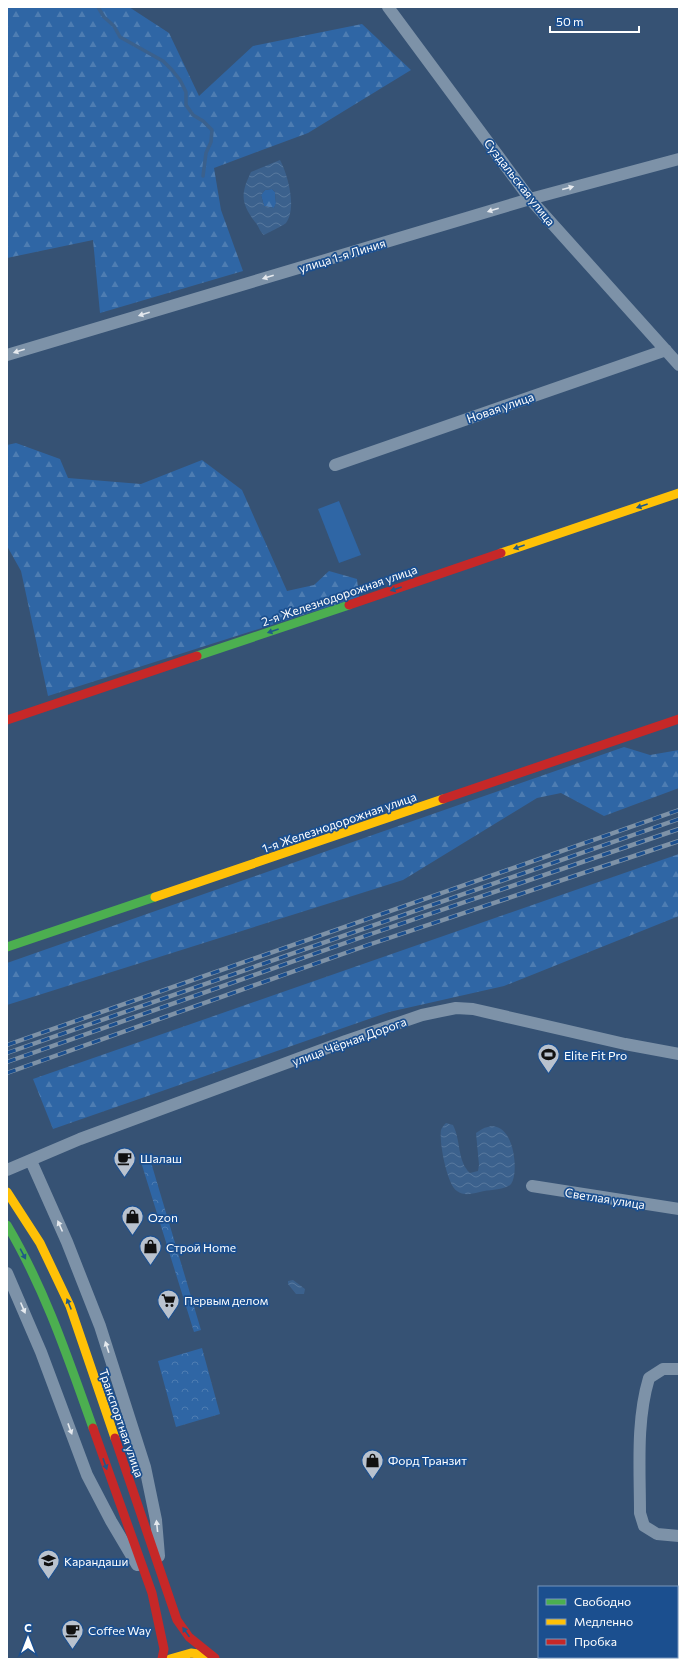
<svg xmlns="http://www.w3.org/2000/svg" width="686" height="1666" font-family="Commissioner,sans-serif">
<style>
.forest{fill:url(#forest-firs)}
.park{fill:url(#park-crowns)}
.garden{fill:#2f66a5}
.water{fill:url(#water-waves);fill-rule:evenodd}
.lines{fill:none;stroke-linecap:round;stroke-linejoin:round}
.stream{stroke:#3b618d;stroke-width:3.5}
.street{stroke:#7d92a8;stroke-width:12}
.fast{stroke:#4caf50;stroke-width:9}
.slow{stroke:#ffc107;stroke-width:9}
.jam{stroke:#c62828;stroke-width:9}
.rail-casing{stroke:#7e92a7;stroke-width:4.5}
.rail{stroke:#1b4f8f;stroke-width:3;stroke-dasharray:9;stroke-linecap:butt}
.oneway{fill:#e5e9ee}
.oneway2{fill:#205989}
.labels{text-anchor:middle;dominant-baseline:central;stroke-width:3.5;stroke-linejoin:round;paint-order:stroke}
.street-label{font-size:12px;fill:#fff;stroke:#1b4f8f}
.poi-label{font-size:12px;fill:#fff;stroke:#1b4f8f;text-anchor:start}
</style>
<defs>
<pattern id="forest-firs" width="22" height="20" patternUnits="userSpaceOnUse"><rect width="22" height="20" fill="#2f66a5"/><path d="M5 1l3.5 6h-7zM16 11l3.5 6h-7z" fill="#4e7db2"/></pattern>
<pattern id="park-crowns" width="20" height="18" patternUnits="userSpaceOnUse"><rect width="20" height="18" fill="#2f66a5"/><path d="M2 6a3 3 0 1 1 6 0M12 15a3 3 0 1 1 6 0" fill="none" stroke="#4e7db2"/></pattern>
<pattern id="water-waves" width="16" height="10" patternUnits="userSpaceOnUse"><rect width="16" height="10" fill="#3b618d"/><path d="M0 5q4-4 8 0t8 0" fill="none" stroke="#58799e"/></pattern>
</defs>
<rect width="100%" height="100%" fill="#365274"/>
<path class="forest" d="M7,7H129L169,33L199,96L253,46L362,24L411,70L308,133L214,168L221,210L243,271L100,313L93,240L7,258Z
M272,189L275,192L276,204L274,208L264,206L261,195L265,190Z
M16,443L60,459L68,478L141,484L202,460L242,490L287,591L314,585L329,571L357,579L359,597L48,696L21,571L7,546V445Z
M624,747L650,755L679,750V788L604,816L561,793L537,798L403,880L7,1005V963Z
M679,854V916L504,986L389,1012L53,1129L33,1079Z"/>
<path class="park" d="M150,1159L201,1330L194,1332L141,1162Z
M202,1348L220,1414L176,1427L158,1361Z"/>
<path class="garden" d="M339,501L361,555L339,563L318,509Z"/>
<path class="water" d="M280,160C288,175 297,208 286,223C284,225 268,233 264,235C259,231 259,226 255,222C240,202 241,193 251,172ZM272,189L275,192L276,203L274,208L264,206L261,195L265,190Z
M446,1123L453,1125C461,1140 457,1161 470,1173L478,1171L479,1165L476,1133C514,1104 521,1176 510,1185C505,1189 491,1190 484,1191C475,1193 465,1197 457,1191C447,1185 439,1142 441,1130C442,1127 444,1125 446,1123Z
M293,1280L305,1289L304,1294H296L288,1284V1281Z"/>
<g class="lines">
<path class="stream" d="M98,7L104,17L114,26L120,37L163,61L172,70L180,80L186,92V105L193,115L203,121L212,130L211,142L206,153L203,176"/>
<path class="street" d="M388,7L530,199L679,365
M7,355L530,199L679,159
M335,465L666,350
M31,1161L67,1242L100,1326L145,1467L156,1520L159,1556
M7,1170L80,1139L346,1041L422,1015L456,1008L473,1009L625,1044L679,1054
M532,1186L679,1209
M7,1273L41,1352L87,1475L111,1521L137,1565
M679,1369H663L649,1378C636,1421 640,1469 640,1513L644,1526L657,1534L679,1536"/>
<path class="fast" d="M197,656L349,605
M7,947L155,897
M7,1225C45,1289 68,1358 93,1428"/>
<path class="slow" d="M501,553L679,493
M155,897L443,799
M7,1192L40,1243L70,1306L115,1438
M170,1659L191,1653L212,1656"/>
<path class="jam" d="M349,605L501,553
M7,720L197,656
M443,799L679,719
M93,1428L152,1593L164,1649L162,1659
M115,1438L177,1620L189,1637L215,1658"/>
<defs>
<path id="rail" d="M7,1045L679,810
M7,1053L679,819
M7,1062L365,936L679,829
M7,1073L368,945L679,841"/>
</defs>
<use href="#rail" class="rail-casing"/>
<use href="#rail" class="rail"/>
</g>
<defs><path id="oneway-solid" d="M-6-.8H1V-3.2L6.5 0L1 3.2V.8H-6Z"/></defs>
<g class="oneway">
<use href="#oneway-solid" transform="translate(568 188) rotate(-15)"/>
<use href="#oneway-solid" transform="translate(493 210) rotate(163)"/>
<use href="#oneway-solid" transform="translate(268 277) rotate(163)"/>
<use href="#oneway-solid" transform="translate(144 314) rotate(163)"/>
<use href="#oneway-solid" transform="translate(19 351) rotate(163)"/>
<use href="#oneway-solid" transform="translate(60 1226) rotate(-114)"/>
<use href="#oneway-solid" transform="translate(23 1308) rotate(67)"/>
<use href="#oneway-solid" transform="translate(107 1347) rotate(-108)"/>
<use href="#oneway-solid" transform="translate(70 1429) rotate(70)"/>
<use href="#oneway-solid" transform="translate(157 1526) rotate(-96)"/>
</g>
<g class="oneway2">
<use href="#oneway-solid" transform="translate(642 506) rotate(161)"/>
<use href="#oneway-solid" transform="translate(519 547) rotate(161)"/>
<use href="#oneway-solid" transform="translate(396 589) rotate(161)"/>
<use href="#oneway-solid" transform="translate(273 631) rotate(161)"/>
<use href="#oneway-solid" transform="translate(23 1254) rotate(62)"/>
<use href="#oneway-solid" transform="translate(69 1304) rotate(-112)"/>
<use href="#oneway-solid" transform="translate(105 1464) rotate(71)"/>
<use href="#oneway-solid" transform="translate(186 1632) rotate(-125)"/>
</g>
<defs>
<symbol id="stadium-pin" viewBox="-11 -11 22 30"><path d="M0 17L-7.5 6A9.5 9.5 0 1 1 7.5 6Z" fill="#b9c2ce" stroke="#1b4f8f"/><path d="M0-5a6.5 5 0 1 0 0 10a6.5 5 0 1 0 0-10ZM-3.5-1.8h7v3.6h-7Z" fill="#111"/></symbol>
<symbol id="cafe-pin" viewBox="-11 -11 22 30"><path d="M0 17L-7.5 6A9.5 9.5 0 1 1 7.5 6Z" fill="#b9c2ce" stroke="#1b4f8f"/><path d="M-5.5-4.5H6V0H3Q3 3.5 0 3.5H-2.5Q-5.5 3.5-5.5 0ZM3-3.2v2h1.7v-2ZM-6 4.5H4V6H-6Z" fill="#111"/></symbol>
<symbol id="shop-pin" viewBox="-11 -11 22 30"><path d="M0 17L-7.5 6A9.5 9.5 0 1 1 7.5 6Z" fill="#b9c2ce" stroke="#1b4f8f"/><path d="M-5-2.5h2.3a2.7 3.5 0 0 1 5.4 0H5L5.5 6h-11ZM-1.5-2.5h3a1.5 2.3 0 0 0-3 0Z" fill="#111"/></symbol>
<symbol id="supermarket-pin" viewBox="-11 -11 22 30"><path d="M0 17L-7.5 6A9.5 9.5 0 1 1 7.5 6Z" fill="#b9c2ce" stroke="#1b4f8f"/><path d="M-6-5.5h2.5l.6 2H6L4.5 2H-2.5L-4.4-4H-6ZM-1.5 3.2a1.3 1.3 0 1 0 .1 0ZM3 3.2a1.3 1.3 0 1 0 .1 0Z" fill="#111"/></symbol>
<symbol id="school-pin" viewBox="-11 -11 22 30"><path d="M0 17L-7.5 6A9.5 9.5 0 1 1 7.5 6Z" fill="#b9c2ce" stroke="#1b4f8f"/><path d="M0-5L7-2L0 1L-7-2ZM-4 1L0 2.5L4 1V4Q0 6-4 4Z" fill="#111"/></symbol>
</defs>
<g fill-rule="evenodd">
<use href="#stadium-pin" x="536" y="1042" width="25" height="34"/>
<use href="#cafe-pin" x="112" y="1146" width="25" height="34"/>
<use href="#shop-pin" x="120" y="1204" width="25" height="34"/>
<use href="#shop-pin" x="138" y="1234" width="25" height="34"/>
<use href="#supermarket-pin" x="156" y="1288" width="25" height="34"/>
<use href="#shop-pin" x="360" y="1448" width="25" height="34"/>
<use href="#school-pin" x="36" y="1548" width="25" height="34"/>
<use href="#cafe-pin" x="60" y="1618" width="25" height="34"/>
</g>
<g class="labels">
<g class="street-label">
<text transform="translate(520 182) rotate(52)">Суздальская улица</text>
<text transform="translate(342 255) rotate(-17)">улица 1-я Линия</text>
<text transform="translate(500 407) rotate(-19)">Новая улица</text>
<text transform="translate(339 595) rotate(-19)">2-я Железнодорожная улица</text>
<text transform="translate(339 822) rotate(-19)">1-я Железнодорожная улица</text>
<text transform="translate(349 1041) rotate(-20)">улица Чёрная Дорога</text>
<text transform="translate(605 1198) rotate(9)">Светлая улица</text>
<text transform="translate(122 1423) rotate(71)">Транспортная улица</text>
</g>
<g class="poi-label">
<text x="564" y="1055">Elite Fit Pro</text>
<text x="140" y="1158">Шалаш</text>
<text x="148" y="1217">Ozon</text>
<text x="166" y="1247">Строй Home</text>
<text x="184" y="1300">Первым делом</text>
<text x="388" y="1460">Форд Транзит</text>
<text x="64" y="1561">Карандаши</text>
<text x="88" y="1630">Coffee Way</text>
</g>
</g>
<rect width="686" height="1666" fill="none" stroke="#ffffff" stroke-width="16"/>
<rect x="538" y="1586" width="140" height="72" fill="#1b4f8f" stroke="#7695bc"/>
<rect x="546" y="1599" width="20" height="6" fill="#4caf50" stroke="#7695bc"/>
<text x="574" y="1606" font-size="12" fill="#ffffff">Свободно</text>
<rect x="546" y="1619" width="20" height="6" fill="#ffc107" stroke="#7695bc"/>
<text x="574" y="1626" font-size="12" fill="#ffffff">Медленно</text>
<rect x="546" y="1639" width="20" height="6" fill="#c62828" stroke="#7695bc"/>
<text x="574" y="1646" font-size="12" fill="#ffffff">Пробка</text>
<g transform="translate(28 1638)" stroke="#1b4f8f" stroke-width="3" paint-order="stroke">
<path d="M0-3L7 15L0 10L-7 15Z" fill="#ffffff"/>
<text y="-6" font-size="11" font-weight="bold" text-anchor="middle" fill="#ffffff">С</text>
</g>
<path d="M550 26v6h89v-6" fill="none" stroke="#ffffff" stroke-width="2"/>
<text x="556" y="26" font-size="12" fill="#ffffff" stroke="#1b4f8f" stroke-width="3" paint-order="stroke">50 m</text>
</svg>
